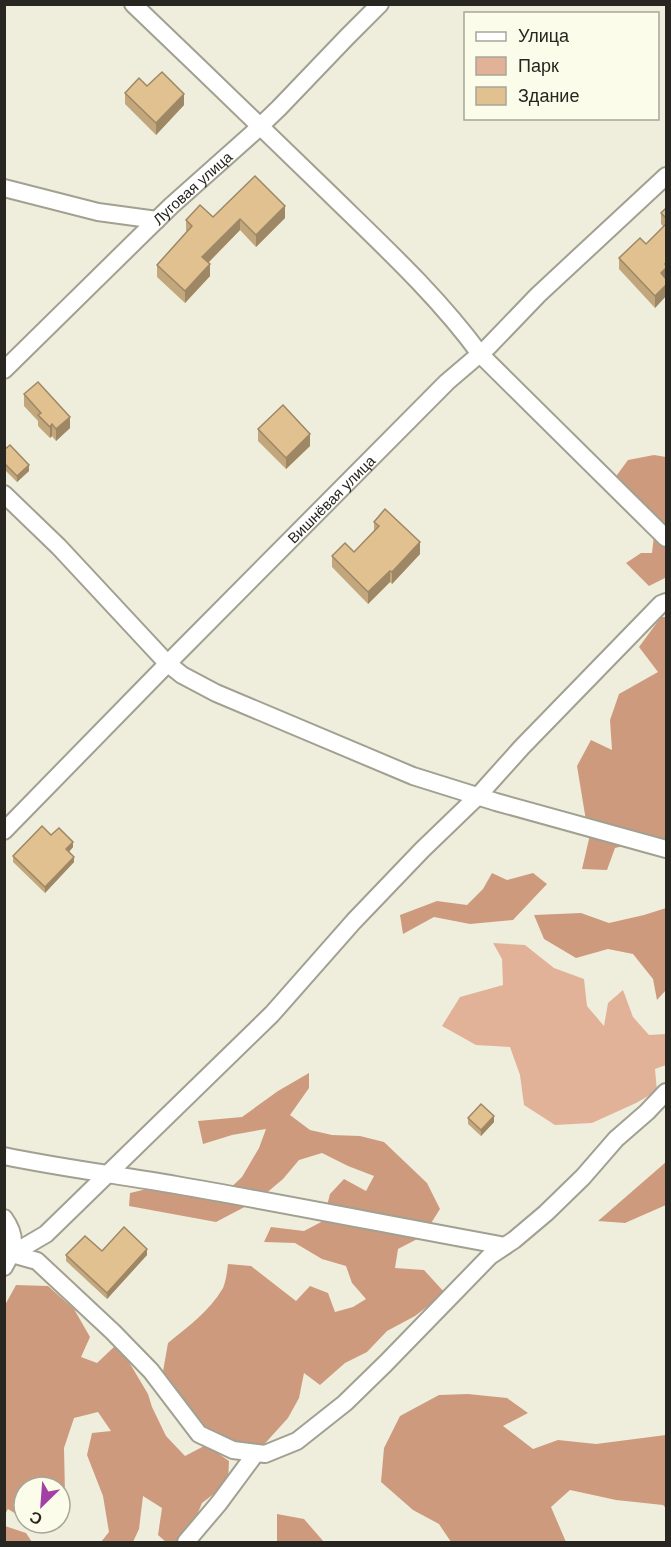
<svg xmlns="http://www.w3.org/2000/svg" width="671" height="1547" font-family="Helvetica,sans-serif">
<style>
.green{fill:#e1b298}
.forest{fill:#ce9a7e}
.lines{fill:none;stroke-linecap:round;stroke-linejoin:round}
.street-casing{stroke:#a1a091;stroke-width:20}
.street{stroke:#fff;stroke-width:16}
.wall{fill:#c2a67c}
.shaded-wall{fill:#9e8765}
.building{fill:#e2c190;stroke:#9e8765;stroke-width:1.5}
.labels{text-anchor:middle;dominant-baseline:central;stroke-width:6;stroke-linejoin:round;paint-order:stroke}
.street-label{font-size:15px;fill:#272620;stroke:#fcfcea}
</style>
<rect width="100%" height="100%" fill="#efeedd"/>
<path class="green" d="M493,943L525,945L554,968L584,979L587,1006L604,1026L608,1003L623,990L633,1017L649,1035L666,1034V1065L655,1069L657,1091L636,1103L592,1123L555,1125L524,1105L520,1075L510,1047L476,1045L442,1026L460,997L503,985L502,959Z"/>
<path class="forest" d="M654,455L666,457L665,578L649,586L626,563L641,553H652L655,526L614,479L628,460Z
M661,617H666V841L649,840L615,848L607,870L582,869L589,839L577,766L591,740L612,750L610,720L619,694L658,672L639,647Z
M492,873L507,880L533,873L547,884L513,920L470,924L434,917L403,934L400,915L437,901L467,905L483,889Z
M666,908V990L657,1000L653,979L633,954L608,949L576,958L544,939L534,915L581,913L609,923L644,915Z
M309,1073V1088L290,1115L310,1130L332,1135L360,1136L384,1142L427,1183L440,1209L423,1236L398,1249L395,1268L424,1270L445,1293L415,1316L387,1331L367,1352L345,1363L320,1385L304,1373L299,1398L288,1418L259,1450L236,1444L203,1427L162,1377L168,1343C187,1327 210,1311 223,1288C226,1281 227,1272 228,1264L251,1266L296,1301L310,1286L328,1293L335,1312L353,1307L366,1299L352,1283L346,1266L322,1259L295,1243L264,1242L271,1227L304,1231L323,1221L330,1194L344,1179L366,1191L374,1176L348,1166L322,1153L299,1160L283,1179L258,1200L216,1222L129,1206L130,1193L151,1188L193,1197L225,1193L242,1177L259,1148L266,1129L232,1135L203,1144L198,1121L242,1117L278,1091Z
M666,1162V1205L625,1223L598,1221Z
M16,1285L48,1286L74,1309L90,1337L81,1357L97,1363L115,1346L126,1357L148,1394L152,1407L166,1436L185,1456L206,1445L229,1461L228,1483L202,1503L190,1532L176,1542H166L158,1535L162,1508L143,1496L139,1529L133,1542H101L109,1532L103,1496L87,1455L92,1433L111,1431L98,1412L74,1418L64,1448L65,1494L60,1509V1487H24V1519L8,1509L5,1514V1305Z
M468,1394L507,1398L528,1413L503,1426L533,1449L558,1440L596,1444L666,1435V1508L663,1505L616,1500L570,1490L551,1507L566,1542H451L439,1524L413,1510L381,1482L384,1448L400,1416L439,1395Z
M277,1514L304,1519L324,1542H277Z
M5,1526L26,1533L32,1542H5Z"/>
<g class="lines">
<defs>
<g id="street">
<path d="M133,4C198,66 263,129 327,191C380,243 436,294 480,354L666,538"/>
<path d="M4,188L98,212L157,220"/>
<path id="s1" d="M4,370L171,206L253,133L279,108L347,37L380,4"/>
<path d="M4,494L59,547L167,663L182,675L216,693L413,776L496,802L666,849"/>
<path id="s2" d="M4,831L176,655L447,382L488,347L538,295L666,176"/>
<path d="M4,1156C61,1168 119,1175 176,1185C286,1204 395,1226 505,1246"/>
<path d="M4,1218C17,1236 15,1249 4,1267"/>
<path d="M12,1254L46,1234L272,1014L354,921L422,850L478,796L522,747L661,604L666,602"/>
<path d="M12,1254L37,1261L113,1332L151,1371L199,1434L233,1450L265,1454L297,1441L345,1403L386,1363L490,1256L514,1240L546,1213L583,1177L616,1139L647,1112L666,1092"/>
<path d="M186,1542L219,1503L256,1453"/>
</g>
</defs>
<use href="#street" class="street-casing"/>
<use href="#street" class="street"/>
</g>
<path class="wall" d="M147,86L184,105L156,135L125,104V93Z
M666,208V296L655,308L619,269V258L646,244L664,227L661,224V213Z
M285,218L256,247L240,230L208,263L210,276L185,303L157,277V265L187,232L186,231V220Z
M24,394L70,428L56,441L52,436L50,438L38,426V421L24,406Z
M258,429L310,446L286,469L258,441Z
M4,450L29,471L17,482L4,469Z
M374,522L420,554L392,584L390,582L368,604L332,567V556L354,552L374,532Z
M73,847L69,852L74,862L45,893L13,862V856Z
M468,1118L494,1122L481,1136L468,1124Z
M102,1251L147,1255L107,1299L66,1261V1255Z"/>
<path class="shaded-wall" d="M184,94V105L156,135V123Z
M285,206V218L256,247V235Z
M240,219V230L202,269V257Z
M666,262V280L661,273Z
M210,264V276L185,303V291Z
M666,285V296L655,308V296Z
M70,417V428L56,441V429Z
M52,424V436L50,438V427Z
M310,434V446L286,469V458Z
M29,465V471L17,482V476Z
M420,542V554L392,584V572Z
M390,571V582L368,604V592Z
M73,842V847L66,855V849Z
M74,857V862L45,893V887Z
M494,1116V1122L481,1136V1130Z
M147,1249V1255L107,1299V1293Z"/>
<path class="building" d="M162,72L184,94L156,123L125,93L139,78L147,86Z
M255,176L285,206L256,235L240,219L202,257L210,264L185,291L157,265L192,226L186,220L200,205L213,217Z
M666,208V218L661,213Z
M666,224V262L665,264L666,265V268L661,273L666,279V285L655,296L619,258L640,238L646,244Z
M38,382L70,417L56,429L52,424L50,427L38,415L41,413L24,394Z
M283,405L310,434L286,458L258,429Z
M10,445L29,465L17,476L4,463V450Z
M385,509L420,542L392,572L390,571L368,592L332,556L345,543L354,552L379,526L374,522Z
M42,826L51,835L59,828L73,842L66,849L74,857L45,887L13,856Z
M481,1104L494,1116L481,1130L468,1118Z
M124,1227L147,1249L107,1293L66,1255L85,1236L102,1251Z"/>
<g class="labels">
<g class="street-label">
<text stroke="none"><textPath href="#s1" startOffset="262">Луговая улица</textPath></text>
<text stroke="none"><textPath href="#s2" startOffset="466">Вишнёвая улица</textPath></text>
</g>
</g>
<rect width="671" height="1547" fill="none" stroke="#272620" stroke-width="12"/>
<rect x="464" y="12" width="195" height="108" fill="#fcfcea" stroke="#a7a699" stroke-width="1.5"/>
<rect x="476" y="32" width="30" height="9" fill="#ffffff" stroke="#a7a699" stroke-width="1.5"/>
<text x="518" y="42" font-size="18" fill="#272620">Улица</text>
<rect x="476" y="57" width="30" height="18" fill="#e1b298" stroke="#a7a699" stroke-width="1.5"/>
<text x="518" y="72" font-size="18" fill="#272620">Парк</text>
<rect x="476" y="87" width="30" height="18" fill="#e2c190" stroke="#a7a699" stroke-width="1.5"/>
<text x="518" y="102" font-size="18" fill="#272620">Здание</text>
<g transform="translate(42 1505) rotate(205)"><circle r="28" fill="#fcfcea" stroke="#a7a699" stroke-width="1.5"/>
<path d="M0-4.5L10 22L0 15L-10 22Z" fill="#a340a5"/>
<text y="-9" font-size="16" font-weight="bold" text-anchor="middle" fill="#272620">С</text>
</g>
</svg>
